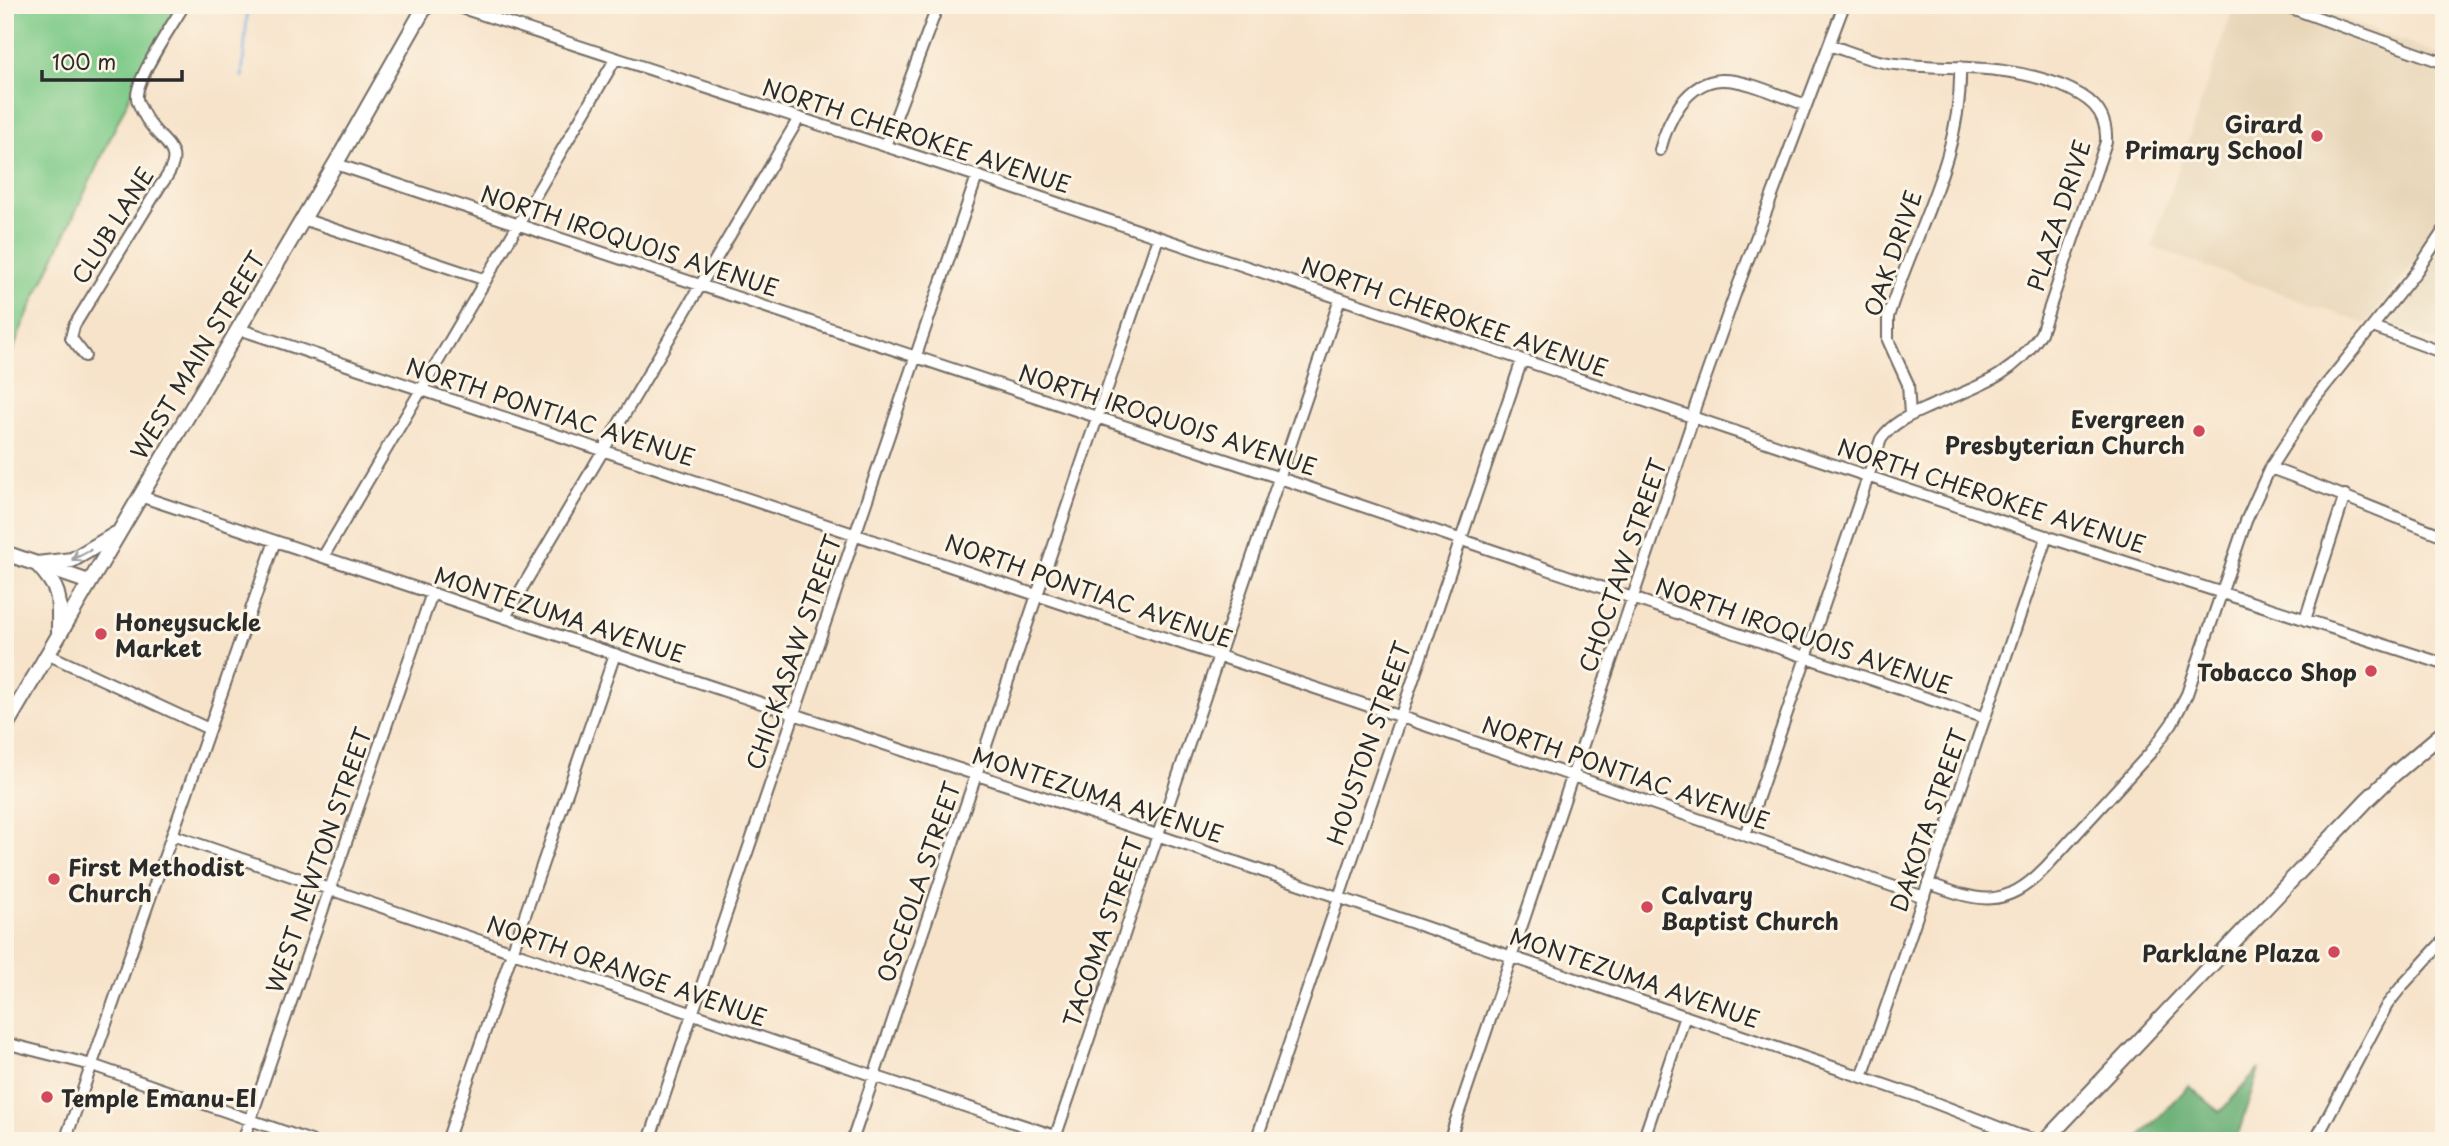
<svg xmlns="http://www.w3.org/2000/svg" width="2449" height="1146" font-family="'Playpen Sans',sans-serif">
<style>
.built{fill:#e7d5b7}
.green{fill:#7fcb89;stroke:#557b5a;stroke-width:2}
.forest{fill:#67af75;stroke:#496d50;stroke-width:2}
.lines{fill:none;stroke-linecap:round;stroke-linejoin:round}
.stream{stroke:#7bade7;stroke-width:2.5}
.minor-casing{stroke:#726b63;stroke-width:14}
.major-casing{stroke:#726b63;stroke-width:18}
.minor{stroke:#fff;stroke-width:10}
.major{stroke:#fff;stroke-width:14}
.oneway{stroke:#a0a0a0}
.poi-dot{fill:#d1495b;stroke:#fcf5e5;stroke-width:2.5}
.labels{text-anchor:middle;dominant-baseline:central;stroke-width:6;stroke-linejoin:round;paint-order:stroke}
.poi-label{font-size:23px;font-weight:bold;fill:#2b2b2b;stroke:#fcf5e5;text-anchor:end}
.street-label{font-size:23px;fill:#2b2b2b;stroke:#fcf5e5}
</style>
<rect width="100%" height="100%" fill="#fcf5e5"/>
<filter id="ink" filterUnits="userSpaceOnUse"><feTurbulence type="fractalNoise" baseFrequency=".0143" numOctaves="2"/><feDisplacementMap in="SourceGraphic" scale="14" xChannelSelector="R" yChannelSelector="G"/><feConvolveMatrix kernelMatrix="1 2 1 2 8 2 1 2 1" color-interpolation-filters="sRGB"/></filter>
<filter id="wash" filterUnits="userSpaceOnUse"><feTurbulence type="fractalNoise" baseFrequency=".00686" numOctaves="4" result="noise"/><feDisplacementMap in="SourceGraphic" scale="28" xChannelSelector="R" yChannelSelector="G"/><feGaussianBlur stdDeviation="1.57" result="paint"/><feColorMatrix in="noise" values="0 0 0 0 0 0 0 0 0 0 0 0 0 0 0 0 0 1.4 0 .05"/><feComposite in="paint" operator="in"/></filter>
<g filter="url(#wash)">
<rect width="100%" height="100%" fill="#f7e3ca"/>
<path class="built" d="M2234,5H2305L2444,56V217L2406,274L2366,324L2152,247Z
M2444,246V344L2396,327L2389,320Z"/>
<path class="green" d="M5,5H177L150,53L23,324L5,372Z"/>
<path class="forest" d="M2259,1069L2236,1141H2136L2189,1086L2220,1112Z"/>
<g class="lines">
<path class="stream" d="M242,77L248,5"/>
</g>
</g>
<g filter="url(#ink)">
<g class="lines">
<defs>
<path id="minor" d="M453,5L977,176L2057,540L2444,664
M2283,5L2444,63
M885,146L938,5
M1660,150C1668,120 1686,82 1721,80C1746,79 1782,97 1806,105
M336,164L1271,475L1985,718
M303,219L486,280
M2373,327L2444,353
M239,329L1390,713L1924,897
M85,356L71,338L74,326L160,186C192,146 159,146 143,113C141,109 137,102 137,98C135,79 173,24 184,5
M1910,415L1908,384L1888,340V317C1913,235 1963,156 1960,67
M2270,468C2329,489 2386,514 2444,536
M140,496L1157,835L1920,1097L2018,1135L2040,1141
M323,557L616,58
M505,617L799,118
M2305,620L2345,495
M47,654L209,729
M172,835L874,1076L1070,1141
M1745,835L1881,439C1894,421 1911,415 1931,406C1976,387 2014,377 2041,333L2106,142C2108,109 2087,96 2060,85C2003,63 1954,70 1896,64C1873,62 1851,52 1829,45
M1928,883C1979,902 2004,910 2045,868L2151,752L2172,723L2187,694L2246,521L2270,468L2313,401L2416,272L2444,230
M5,1043L92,1065L311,1141
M1862,1077L2047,536
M65,1141L275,541
M243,1141L432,593
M447,1141L615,654
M649,1141L977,176
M852,1141L1158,238
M1054,1141L1340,299
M1256,1141L1522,360
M1449,1141L1690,428L1695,407L1735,294L1844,5
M1643,1141L1685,1016
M2315,1141L2387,1005L2402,986L2444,940"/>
<path id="major" d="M5,553L89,582
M37,564L72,560L116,534
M38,565C62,591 59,598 59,632
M5,727L340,156L426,5
M2045,1141L2367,800L2393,775L2444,732"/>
</defs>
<use href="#minor" class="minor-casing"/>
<use href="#major" class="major-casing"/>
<use href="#minor" class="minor"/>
<use href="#major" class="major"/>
</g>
<defs><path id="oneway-shaft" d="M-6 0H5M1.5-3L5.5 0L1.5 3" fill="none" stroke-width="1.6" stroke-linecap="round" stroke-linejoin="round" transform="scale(1.75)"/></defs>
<use class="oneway" href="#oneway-shaft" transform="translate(81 555) rotate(152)"/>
</g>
<g class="poi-dot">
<circle cx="2317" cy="136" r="7"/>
<circle cx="2199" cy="431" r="7"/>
<circle cx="101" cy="634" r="7"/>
<circle cx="2371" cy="671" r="7"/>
<circle cx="54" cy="879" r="7"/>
<circle cx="1647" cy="907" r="7"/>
<circle cx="2334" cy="952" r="7"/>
<circle cx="47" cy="1097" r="7"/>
</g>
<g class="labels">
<g class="poi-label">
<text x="2303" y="123">Girard<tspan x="2303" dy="26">Primary School</tspan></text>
<text x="2185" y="418">Evergreen<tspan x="2185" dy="26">Presbyterian Church</tspan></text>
<text x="115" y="621" text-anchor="start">Honeysuckle<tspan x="115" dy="26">Market</tspan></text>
<text x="2357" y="671">Tobacco Shop</text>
<text x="68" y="866" text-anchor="start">First Methodist<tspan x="68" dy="26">Church</tspan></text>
<text x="1661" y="894" text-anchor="start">Calvary<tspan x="1661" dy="26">Baptist Church</tspan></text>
<text x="2320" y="952">Parklane Plaza</text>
<text x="61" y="1097" text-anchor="start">Temple Emanu-El</text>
</g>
<g class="street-label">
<text transform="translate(917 135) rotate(18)">NORTH CHEROKEE AVENUE</text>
<text transform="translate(2058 215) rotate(-72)">PLAZA DRIVE</text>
<text transform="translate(112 225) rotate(-58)">CLUB LANE</text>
<text transform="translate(630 240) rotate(18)">NORTH IROQUOIS AVENUE</text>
<text transform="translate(1892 253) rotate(-71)">OAK DRIVE</text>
<text transform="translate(1455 316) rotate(19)">NORTH CHEROKEE AVENUE</text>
<text transform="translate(197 355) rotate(-59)">WEST MAIN STREET</text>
<text transform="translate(551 411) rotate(18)">NORTH PONTIAC AVENUE</text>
<text transform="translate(1168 419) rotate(18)">NORTH IROQUOIS AVENUE</text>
<text transform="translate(1992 495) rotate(18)">NORTH CHEROKEE AVENUE</text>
<text transform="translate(1622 565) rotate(-71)">CHOCTAW STREET</text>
<text transform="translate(1089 590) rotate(19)">NORTH PONTIAC AVENUE</text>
<text transform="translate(560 614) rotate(18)">MONTEZUMA AVENUE</text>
<text transform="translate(1804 635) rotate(19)">NORTH IROQUOIS AVENUE</text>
<text transform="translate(793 652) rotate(-71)">CHICKASAW STREET</text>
<text transform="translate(1368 743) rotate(-71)">HOUSTON STREET</text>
<text transform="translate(1626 772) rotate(19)">NORTH PONTIAC AVENUE</text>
<text transform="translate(1098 794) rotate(18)">MONTEZUMA AVENUE</text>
<text transform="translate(1928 820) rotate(-71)">DAKOTA STREET</text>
<text transform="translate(318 860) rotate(-71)">WEST NEWTON STREET</text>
<text transform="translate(918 882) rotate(-71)">OSCEOLA STREET</text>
<text transform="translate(1102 932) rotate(-71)">TACOMA STREET</text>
<text transform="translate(627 970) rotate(19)">NORTH ORANGE AVENUE</text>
<text transform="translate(1635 977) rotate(19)">MONTEZUMA AVENUE</text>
</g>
</g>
<rect width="2449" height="1146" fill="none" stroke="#fcf5e5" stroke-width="28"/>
<path d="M42 70v10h140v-10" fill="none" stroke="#2b2b2b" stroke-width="3.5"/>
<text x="52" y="70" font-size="21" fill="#2b2b2b" stroke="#fcf5e5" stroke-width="5" paint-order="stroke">100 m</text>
</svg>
